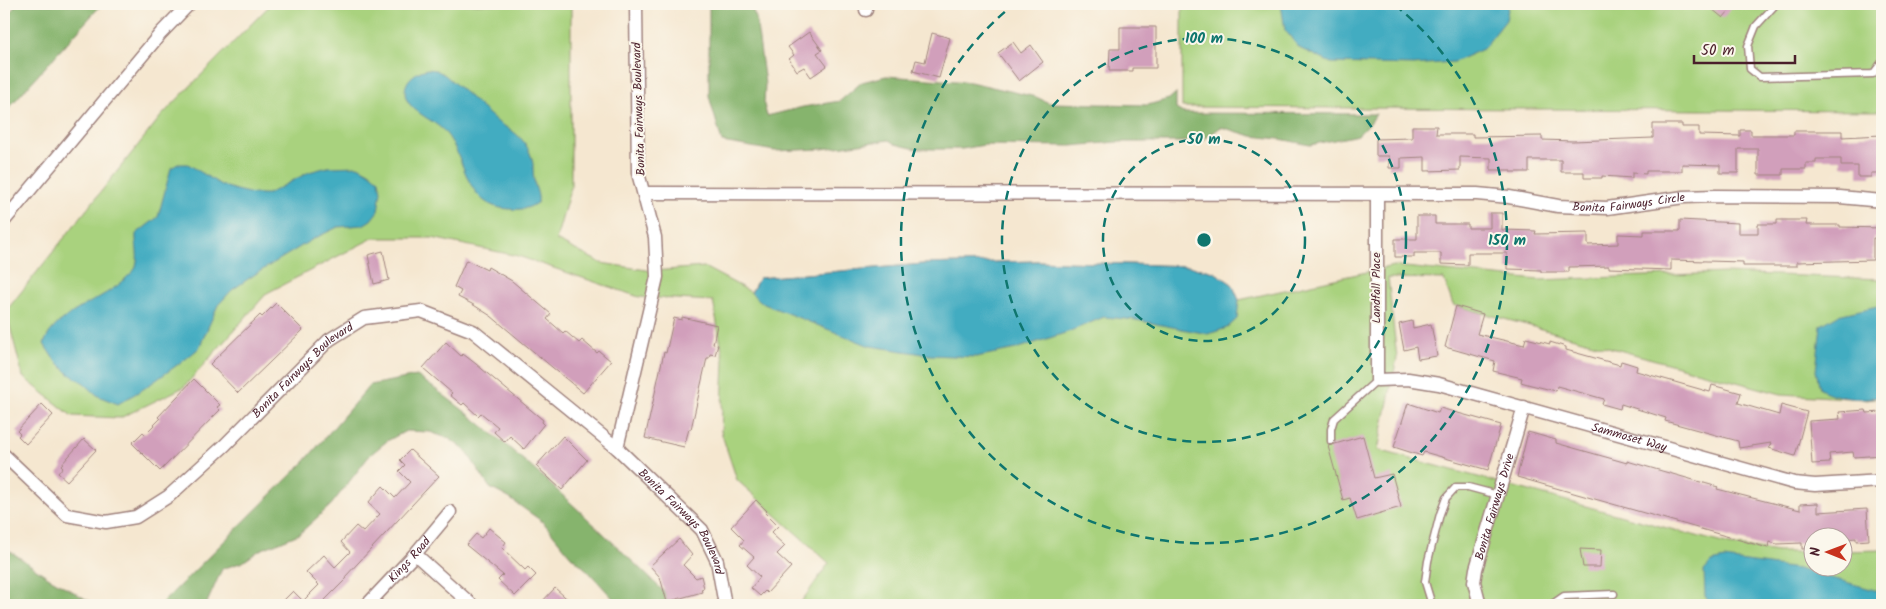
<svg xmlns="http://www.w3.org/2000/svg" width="1886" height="609" font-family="Kalam,sans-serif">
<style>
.green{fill:#a9d27e;stroke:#7a7854}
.forest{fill:#86b46d;stroke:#686a4c}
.water{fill:#42acc1;stroke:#466676}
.building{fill:#d19fbb}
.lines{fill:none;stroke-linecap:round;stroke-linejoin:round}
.service-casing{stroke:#a0837e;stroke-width:9}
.minor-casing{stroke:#a0837e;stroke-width:15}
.service{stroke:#fff;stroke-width:6}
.minor{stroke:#fff;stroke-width:12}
.ring{fill:none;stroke:#0f766e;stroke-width:2.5;stroke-dasharray:9 6}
.labels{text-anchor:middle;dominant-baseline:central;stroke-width:4;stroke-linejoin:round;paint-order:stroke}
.street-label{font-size:12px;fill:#4a1f2b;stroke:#fbf7ec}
.centre{fill:#0f766e;stroke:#fbf7ec;stroke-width:2.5}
.ring-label{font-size:15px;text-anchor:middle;font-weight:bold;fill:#0f766e;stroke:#fbf7ec;stroke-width:4;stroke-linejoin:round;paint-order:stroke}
</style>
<rect width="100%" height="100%" fill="#fbf7ec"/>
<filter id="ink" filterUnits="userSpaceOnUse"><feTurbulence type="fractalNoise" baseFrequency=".02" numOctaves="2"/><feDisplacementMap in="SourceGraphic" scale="10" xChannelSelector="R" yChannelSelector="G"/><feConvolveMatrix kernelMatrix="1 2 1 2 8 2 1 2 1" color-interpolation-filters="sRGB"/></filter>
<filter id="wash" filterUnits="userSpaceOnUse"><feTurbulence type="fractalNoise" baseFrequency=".0096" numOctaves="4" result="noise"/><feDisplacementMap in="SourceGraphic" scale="20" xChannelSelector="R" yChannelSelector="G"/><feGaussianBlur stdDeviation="1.12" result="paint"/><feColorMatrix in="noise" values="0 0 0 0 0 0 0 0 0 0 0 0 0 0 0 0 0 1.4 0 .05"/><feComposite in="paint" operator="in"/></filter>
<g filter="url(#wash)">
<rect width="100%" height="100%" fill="#f5e7d0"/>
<path class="green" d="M271,4H571V186L556,240L601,263L653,271L704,267L751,292L759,278L923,264L1036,261L1188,266L1214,272L1232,284L1239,300L1394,266L1539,280L1725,273L1882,279V397L1866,399L1781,394L1453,305L1444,279L1388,278L1397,358L1378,450L1730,545L1778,552H1813L1814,566H1844V551L1882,550V605H799L829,563L737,480L721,432L724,361L713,301L639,297L518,256L432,238H373L267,293L184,387L120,418L72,416L23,377L6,311L162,115Z
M1182,4H1882V111L1182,107Z"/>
<path class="forest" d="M17,4H102L4,113V19Z
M709,4H750L756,18L765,84L764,105L767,116L803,107L840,101L862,82L886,76L970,82L1036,97L1049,103L1148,105L1169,99L1176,93V109L1183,113L1376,114L1371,122L1358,135L1310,145L1280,139L1252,136L1221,127L1203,140L1181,142H1116L1071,146L984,145L962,149H916L895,144L889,140L822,149L775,151L722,142L709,96Z
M417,376C512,442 594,525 678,605H619L588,571L571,556L543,522L509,498L490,488L466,451L450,439L430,432L406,431L387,441L370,455L331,505L299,534L260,550L243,562L222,569L206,605H160L305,461L370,385Z
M4,547L48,577L96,605H25L4,594Z"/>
<path class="water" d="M1281,4H1509L1506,20L1483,49L1454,62L1413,65L1331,63L1299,48L1285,30Z
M427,69L436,70L445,75L500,124C518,132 530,145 533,164C533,169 533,175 534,180C535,189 539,193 538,202C529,209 520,210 509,209C463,207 468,158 444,131C433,119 405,110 405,92C405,79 416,72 427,69Z
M178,164H188L221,185L236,190L253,194H268L309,172L328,167L358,166L369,172L379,180L381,191L378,211L371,220L363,225L338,227L313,239L254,275L232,290L218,305L199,348L187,358L145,388L118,404L98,396L84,383L69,374L53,358L44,344C54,312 105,301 127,277C129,275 134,271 135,269C140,258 135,244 136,234L158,217L171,168Z
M1036,261L1188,266L1214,272L1232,284L1239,300L1237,319L1227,328L1208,334L1136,320L1104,317L1068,332L1016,349L976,357L930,355L870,346L764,304L751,293L759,278L923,264Z
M1882,305V397C1858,399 1842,400 1820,389L1816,371L1821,325L1838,315Z
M1724,559L1798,569L1882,592V605H1711L1705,596L1704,571L1712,562Z"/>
<g id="blocks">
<path class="building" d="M1706,4H1735L1723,18Z
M1120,27H1156V68H1132V71H1109L1110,49H1120Z
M809,32L822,50L817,53L827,66L811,77L804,67L797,71L789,59L794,55L788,47Z
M932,33L950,38L939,78L913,71L916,60L925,62Z
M1013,42L1021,53L1031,45L1043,62L1019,81L998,53Z
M1653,124H1682V127H1699V135L1740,136V130H1751V135H1794V131H1842V137L1882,135V173H1871V177H1858V166H1841V159H1816V163H1806V169H1783V175H1758V149H1738V173H1720V165L1682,164V171H1646V174L1632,173V178L1602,176V178H1584V172H1561V160H1529V172H1510V170H1491V158L1460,157V170L1425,171V157L1401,158V168H1389V156H1376V139L1412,138V126H1437L1436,134H1473V137L1542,136V140L1573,141L1653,138Z
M1490,213H1502V230L1536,231L1535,234L1588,233V245L1618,244V234L1644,235V231H1680V220L1738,223V233H1758V224H1777V220H1807L1806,225H1840V227L1882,228V239L1873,238V260L1797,262V266H1743V262L1671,260V270L1609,268V266L1569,267V272H1541V270L1507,269V253H1468V265L1441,264V253H1414V257H1395V239H1417V216H1435V224H1468V228H1490Z
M383,251L389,280L374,284L368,255Z
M466,260L487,270L488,267L512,281L551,314L547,319L563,333L565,331L579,343L582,340L597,353L599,351L611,361L583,393L491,316L472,304L458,297L461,291L454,287Z
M276,303L303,330L238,393L210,364L260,315L262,317Z
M1456,306L1483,314L1477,334L1524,345L1526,338L1550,344V342L1566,347V350L1620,365L1621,361L1637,366L1636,371L1710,392L1712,385L1741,393L1738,403L1779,415L1781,405L1807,412L1795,456L1769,448L1771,443L1739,448L1738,441L1665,421L1666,418L1621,404L1620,409L1602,404L1604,399L1557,386L1556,391L1531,385L1521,382L1522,378L1493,371L1495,361L1445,347Z
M682,317L717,325L713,344L718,345L715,355L710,354L709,358H707L691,429H689L684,447L645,438L664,352L666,353L674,318L682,320Z
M1412,321L1413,328L1431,324L1437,356L1418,359L1416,347L1404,350L1399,324Z
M446,342L461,356L463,354L476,364L543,420L542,422L544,424L524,449L510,436L505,442L494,432L498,427L481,413L478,416L464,403L462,405L450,395L452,393L423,368Z
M194,379L220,405L217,407L220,410L160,471L132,443L143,432L145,434L160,419L158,417Z
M1408,403L1438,413L1440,408L1501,425L1488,470L1424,452L1422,456L1394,447Z
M42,404L53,415L26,444L18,436L20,434L17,431Z
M1866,410L1867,413L1882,412V455L1854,457L1853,452L1829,454L1830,463L1812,464L1809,421L1840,419L1839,412Z
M1528,432L1556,440V443L1627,463V461L1718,487L1717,489L1800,510V504L1818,503V512L1867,509L1869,540L1856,541V538L1844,539V536H1814V548L1802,549V543L1777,544L1769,542L1768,548L1517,477Z
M563,436L587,460L562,490L536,466Z
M1363,436L1374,478L1392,474L1401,507L1357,520L1350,498L1343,500L1328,446Z
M84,439L96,450L67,481L58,473L63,467L61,465Z
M410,450L439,476L345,577L347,578L320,605H279L293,591L303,601L319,585L306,572L324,555L335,567L350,552L341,542L356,526L363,532L380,514L368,503L383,486L395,498L410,482L399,471L405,465L400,460Z
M756,500L767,511L765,513L778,526L771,533L785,546L777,554L791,567L767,593L765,591L760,596L751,588L760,577L747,565L754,557L740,545L744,540L731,527Z
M489,528L506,542L502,548L525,570L528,567L536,575L515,596L498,580L503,575L466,545L476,534L481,538Z
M679,539L692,555L683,565L696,578L701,576L704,588L701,589L702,592L667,602L660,577L650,566Z
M1580,549L1601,550L1600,567H1583Z
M555,588L574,605H539Z"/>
</g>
</g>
<g filter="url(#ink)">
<use href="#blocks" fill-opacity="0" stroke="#a0837e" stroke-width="1"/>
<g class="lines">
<defs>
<path id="service" d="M1776,4L1756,26L1748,46L1750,69L1760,77L1873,74L1882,62
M1331,441V429L1334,419L1377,380
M1432,605L1425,582L1428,561L1440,514L1446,498L1456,487H1468L1498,495
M1551,605L1564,596L1614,594"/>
<g id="minor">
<path d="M866,10V4"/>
<path id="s1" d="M644,193L1477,194L1509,197L1558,206L1607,208L1684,197L1715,196L1840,197L1882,201"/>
<path id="s2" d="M1377,195V380L1408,379L1439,384L1794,483L1815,485L1882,481"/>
<path d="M4,221L161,33L189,4"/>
<path d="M617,448L657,277L655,237L638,173L636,4"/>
<path id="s3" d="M4,455L67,515L106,522L136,517L169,496L225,445L329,340L364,318L421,311L473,331L617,448L702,530L717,561L725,605"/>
<path d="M415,554L472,605"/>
<path id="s4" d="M367,605L415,554L450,512"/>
<path id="s5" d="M1480,605L1474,582L1476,569L1524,407"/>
</g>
</defs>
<use href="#service" class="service-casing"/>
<use href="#minor" class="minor-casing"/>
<use href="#service" class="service"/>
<use href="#minor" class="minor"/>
</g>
</g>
<g class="ring">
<circle cx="1204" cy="240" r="101"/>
<circle cx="1204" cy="240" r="202"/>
<path d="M1395 5A303 303 0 1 1 1013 5"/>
</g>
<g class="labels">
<g class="street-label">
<text transform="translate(639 109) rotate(-92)">Bonita Fairways Boulevard</text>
<text stroke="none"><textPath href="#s1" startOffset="986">Bonita Fairways Circle</textPath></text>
<text transform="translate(1376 288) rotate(-90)">Landfall Place</text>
<text stroke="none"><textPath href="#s3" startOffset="380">Bonita Fairways Boulevard</textPath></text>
<text stroke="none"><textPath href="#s2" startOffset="445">Sammoset Way</textPath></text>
<text stroke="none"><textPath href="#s5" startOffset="102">Bonita Fairways Drive</textPath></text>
<text stroke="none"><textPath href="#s3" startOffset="859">Bonita Fairways Boulevard</textPath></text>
<text stroke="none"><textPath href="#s4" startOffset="62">Kings Road</textPath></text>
</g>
</g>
<circle cx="1204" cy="240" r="8" class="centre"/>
<g class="ring-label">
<text x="1204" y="43">100 m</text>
<text x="1204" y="144">50 m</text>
<text x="1507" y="245">150 m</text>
</g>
<rect width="1886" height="609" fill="none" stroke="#fbf7ec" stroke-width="20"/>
<g transform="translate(1828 552) rotate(271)"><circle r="24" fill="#fbf7ec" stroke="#b4a19f"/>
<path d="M0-4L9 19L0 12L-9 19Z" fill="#c8321e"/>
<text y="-8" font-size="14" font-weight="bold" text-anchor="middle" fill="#4a1f2b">N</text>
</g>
<path d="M1694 55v8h101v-8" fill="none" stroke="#4a1f2b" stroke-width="2.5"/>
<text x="1701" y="55" font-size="15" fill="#4a1f2b" stroke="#fbf7ec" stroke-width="4" paint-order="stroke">50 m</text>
</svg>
